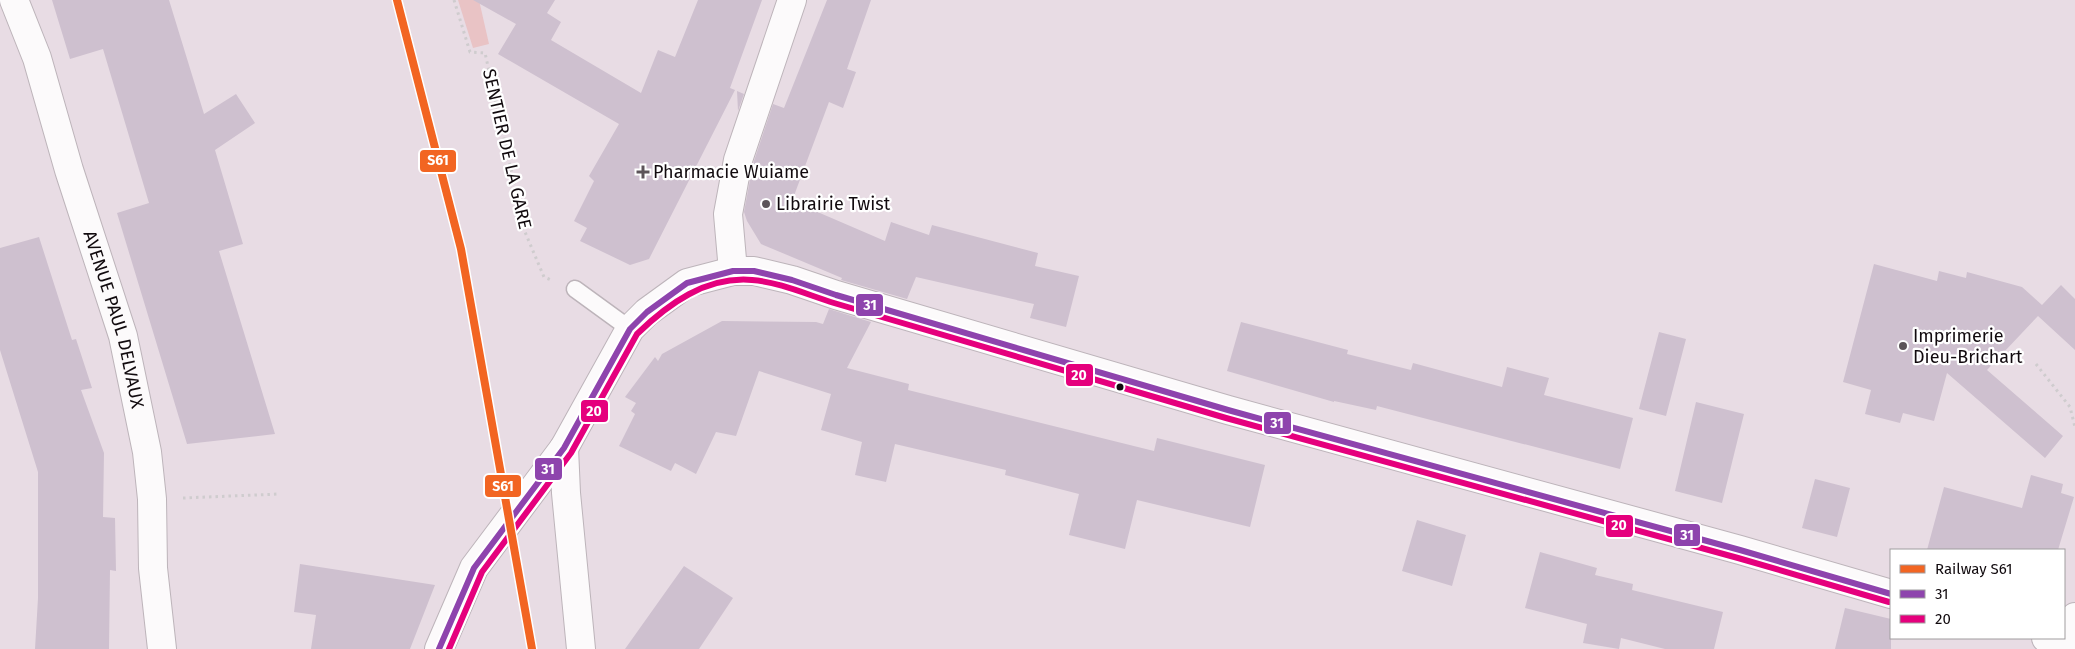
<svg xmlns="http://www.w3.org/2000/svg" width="2075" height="649" font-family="'Fira Sans',sans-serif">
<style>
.green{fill:#e9c3c5}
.building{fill:#cec0cf}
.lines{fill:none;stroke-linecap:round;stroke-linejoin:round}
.lane-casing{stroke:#bdb4ba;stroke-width:19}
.street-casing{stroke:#bdb4ba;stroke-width:30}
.secondary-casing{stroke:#bdb4ba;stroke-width:30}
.path{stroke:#cfccce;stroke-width:3;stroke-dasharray:2.5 4;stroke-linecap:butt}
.lane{stroke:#fcfafb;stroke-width:16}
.street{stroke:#fcfafb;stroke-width:28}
.secondary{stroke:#fcfafb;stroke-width:28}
.bus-1-casing{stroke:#fff;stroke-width:10}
.bus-2-casing{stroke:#fff;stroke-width:10}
.bus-1{stroke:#8e44ad;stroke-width:6}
.bus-2{stroke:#e5007d;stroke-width:6}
.rail-1-casing{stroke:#fff;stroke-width:11}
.rail-1{stroke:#f26522;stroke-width:8}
.poi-dot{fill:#5c5459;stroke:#fff;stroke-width:2}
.bus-dot{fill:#110a0e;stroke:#fff;stroke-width:2}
.labels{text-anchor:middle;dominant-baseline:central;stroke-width:4.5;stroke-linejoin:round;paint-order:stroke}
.street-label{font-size:18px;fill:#110a0e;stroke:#fff}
.poi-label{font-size:18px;fill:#110a0e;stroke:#fff;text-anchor:start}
.line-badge{stroke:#fff;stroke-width:2}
.badge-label{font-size:14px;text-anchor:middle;font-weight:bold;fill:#fff}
</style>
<rect width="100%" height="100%" fill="#e8dce4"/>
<path class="green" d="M458,0H479L489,44L473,48Z"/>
<path class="building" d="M52,0H169L204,114L236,94L255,123L215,150L243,244L219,251L275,434L187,444L117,213L149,203L103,49L70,59Z
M473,0H555L547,13L561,22L551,40L641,93L658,50L675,57L698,0H762L730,88L735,90L649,259L630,265L580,241L587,228L574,221L594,181L589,176L619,124L498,54L516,24Z
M827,0H871L847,69L856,72L843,108L829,102L792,201L885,241L891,222L929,235L932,225L1038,253L1035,266L1079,276L1066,327L1030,318L1034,304L916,277L907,299L841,280L842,278L761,244L747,221L744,212L753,164L773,104L784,108Z
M737,91L744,94L738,111Z
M39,237L72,340L76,339L92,388L81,390L104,453L103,517L115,518L116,571L110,570L109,649H35L38,598V472L0,350V248Z
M1874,264L1937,281L1939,271L1966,278L1967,272L2022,287L2042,305L2061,285L2075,299V350L2038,316L1987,370L2063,436L2045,458L1947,373L1934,421L1903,413L1900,423L1865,414L1871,390L1843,382Z
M829,309L871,322L847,368L909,384L908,390L1154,451L1157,438L1265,465L1250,527L1137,500L1125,549L1069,535L1079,494L1005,475L1006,470L895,444L886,482L855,475L862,442L821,430L831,394L759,371L736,436L716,432L696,474L675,463L671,471L619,446L635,414L631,411L636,403L625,397L655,357L658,361L662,354L722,321L816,322L823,324Z
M1241,322L1348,350L1347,354L1411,370L1413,363L1502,387L1507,367L1549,378L1544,395L1633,418L1620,469L1377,406L1376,410L1334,401V402L1227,371Z
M1659,332L1686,339L1666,416L1639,409Z
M1696,402L1744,414L1722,503L1675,491Z
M2031,475L2063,484L2061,493L2074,497L2058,550H1927L1944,487L2022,508Z
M1815,479L1850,488L1837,537L1802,528Z
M1417,520L1466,535L1452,586L1402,571Z
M1540,552L1597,568L1595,575L1633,584L1632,590L1723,612L1714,649H1665L1621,638L1619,649L1583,643L1587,624L1525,608Z
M300,564L435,585L410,649H311L316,615L294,612Z
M684,566L733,598L699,649H625Z
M1845,608L1891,619V649H1835Z"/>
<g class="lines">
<defs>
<path id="lane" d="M575,289L630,329"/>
<path id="street" d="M564,448L566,493L581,649
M2064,628L2075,617"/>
<g id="secondary">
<path id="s1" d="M14,0L37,58L69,170L123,336L147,452L152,499L153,568L162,649"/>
<path d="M733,271L728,214L738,160L792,0"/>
<path d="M2046,638L2075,646"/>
<path d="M439,649L474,568L564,448L630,329L647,312L687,283L733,271H754L792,280L836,295L1228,410L1740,550L1891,594"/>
</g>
</defs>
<use href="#lane" class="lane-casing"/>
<use href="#street" class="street-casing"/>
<use href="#secondary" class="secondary-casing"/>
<path class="path" d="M454,0L470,52L485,53L525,232L544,277L551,280
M2036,364L2070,407L2075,427
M183,498L279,494"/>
<use href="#lane" class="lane"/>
<use href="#street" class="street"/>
<use href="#secondary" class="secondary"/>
<defs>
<path id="bus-1" d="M439,649L474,568L564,448L630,329L647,312L687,283L733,271H754L792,280L836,295L1228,410L1740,550L1891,594"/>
<path id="bus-2" d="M449,649L482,572L571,453L637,334C668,304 706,276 752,280C779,282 808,295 834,303L1226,418L1738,558L1889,602"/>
</defs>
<use href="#bus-1" class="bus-1-casing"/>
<use href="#bus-2" class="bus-2-casing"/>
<use href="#bus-1" class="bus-1"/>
<use href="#bus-2" class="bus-2"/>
<defs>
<path id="rail-1" d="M397,0L461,249L532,649"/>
</defs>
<use href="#rail-1" class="rail-1-casing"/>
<use href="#rail-1" class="rail-1"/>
</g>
<g class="poi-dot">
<path d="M640.5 164.5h5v5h5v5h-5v5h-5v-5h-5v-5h5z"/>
<circle cx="766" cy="204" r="5"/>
<circle cx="1903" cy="346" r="5"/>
</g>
<circle class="bus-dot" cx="1120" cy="387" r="4.5"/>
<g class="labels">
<g class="street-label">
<text transform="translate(507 149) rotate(77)">SENTIER DE LA GARE</text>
<text stroke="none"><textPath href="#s1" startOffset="335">AVENUE PAUL DELVAUX</textPath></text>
</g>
<g class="poi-label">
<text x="653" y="172">Pharmacie Wuiame</text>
<text x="776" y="204">Librairie Twist</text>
<text x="1913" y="336">Imprimerie<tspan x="1913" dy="21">Dieu-Brichart</tspan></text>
</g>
</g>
<g class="line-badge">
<rect x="419" y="149" width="38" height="24" rx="5" fill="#f26522"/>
<rect x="855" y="293" width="29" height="24" rx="5" fill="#8e44ad"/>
<rect x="1065" y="363" width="29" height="24" rx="5" fill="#e5007d"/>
<rect x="580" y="399" width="29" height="24" rx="5" fill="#e5007d"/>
<rect x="1263" y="411" width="29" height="24" rx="5" fill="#8e44ad"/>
<rect x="534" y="457" width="29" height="24" rx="5" fill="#8e44ad"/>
<rect x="484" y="474" width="38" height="24" rx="5" fill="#f26522"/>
<rect x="1605" y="514" width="29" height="24" rx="5" fill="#e5007d"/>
<rect x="1673" y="523" width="28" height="24" rx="5" fill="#8e44ad"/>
</g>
<g class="badge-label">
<text x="438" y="165">S61</text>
<text x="870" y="310">31</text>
<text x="1079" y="380">20</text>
<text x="594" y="416">20</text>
<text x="1277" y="428">31</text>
<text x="548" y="474">31</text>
<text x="503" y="491">S61</text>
<text x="1619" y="530">20</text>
<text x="1687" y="540">31</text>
</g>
<rect x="1890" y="549" width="175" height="90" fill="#ffffff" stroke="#a09d9f"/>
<rect x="1900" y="565" width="25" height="8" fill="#f26522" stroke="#a09d9f"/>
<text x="1935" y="574" font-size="15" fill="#110a0e">Railway S61</text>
<rect x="1900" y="590" width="25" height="8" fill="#8e44ad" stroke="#a09d9f"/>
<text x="1935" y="599" font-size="15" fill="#110a0e">31</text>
<rect x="1900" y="615" width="25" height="8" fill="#e5007d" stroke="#a09d9f"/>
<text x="1935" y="624" font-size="15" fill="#110a0e">20</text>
</svg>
